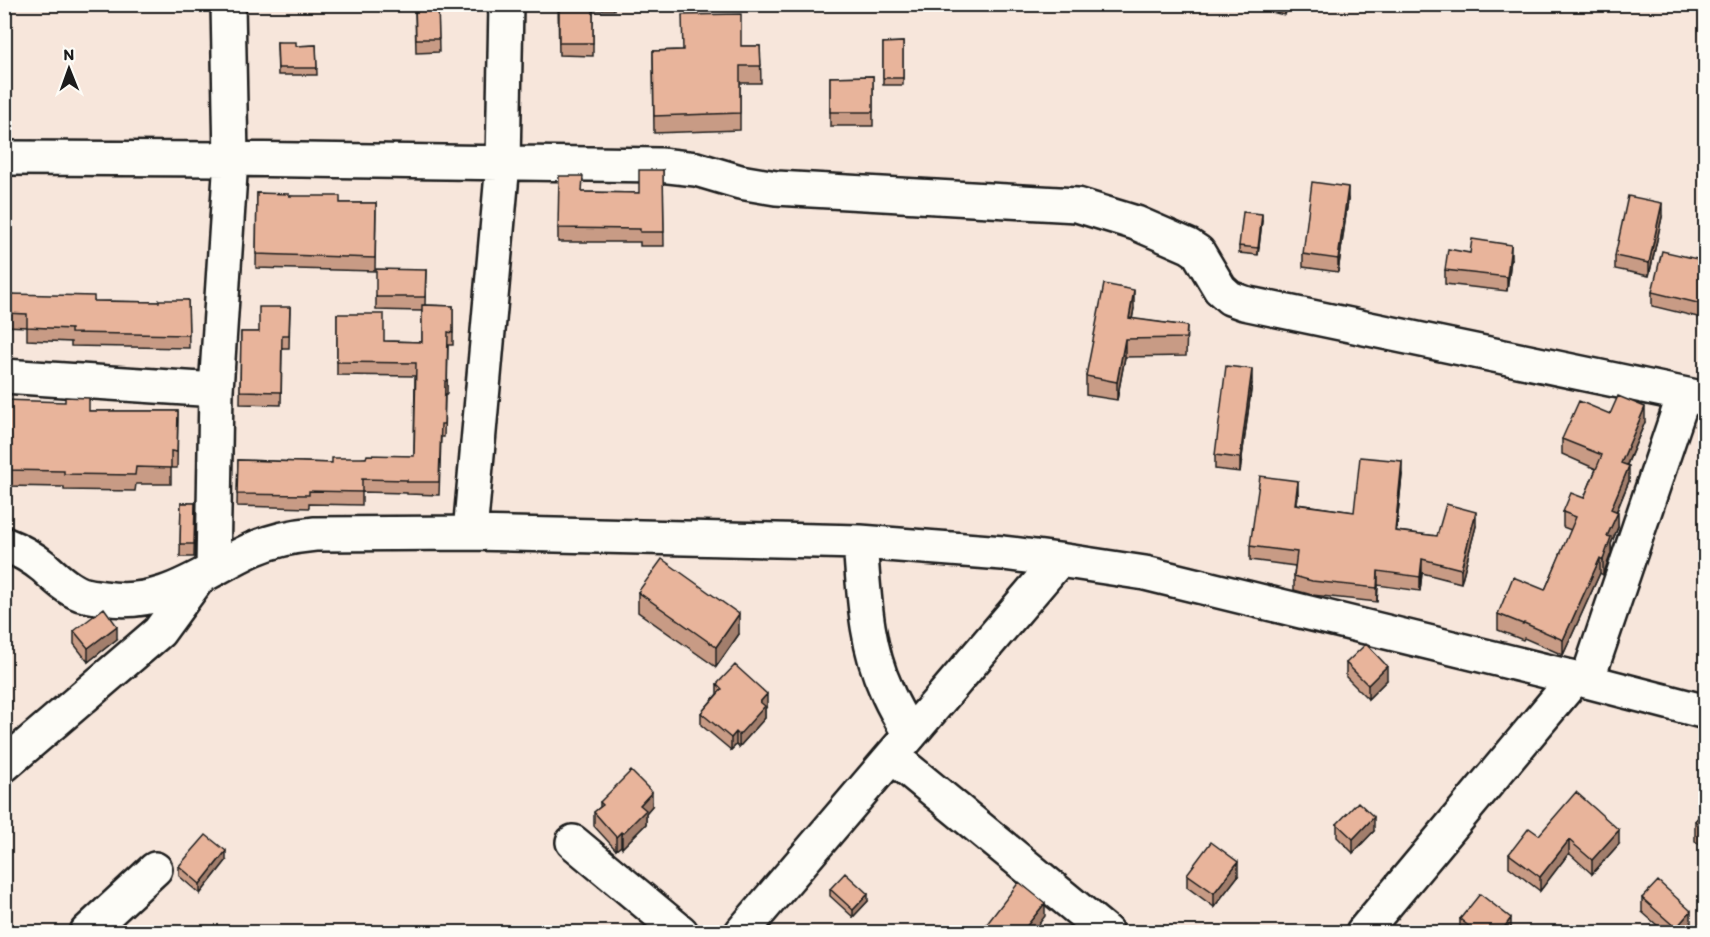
<svg xmlns="http://www.w3.org/2000/svg" width="1710" height="937" font-family="Itim,sans-serif">
<style>
.lines{fill:none;stroke-linecap:round;stroke-linejoin:round}
.minor-casing{stroke:#1c1c1c;stroke-width:38}
.minor{stroke:#fdfcf7;stroke-width:33}
.wall{fill:#c89b85;stroke:#1c1c1c;stroke-width:1.5}
.shaded-wall{fill:#a27e6c;stroke:#1c1c1c;stroke-width:1.5}
.building{fill:#e8b49b;stroke:#1c1c1c;stroke-width:1.5}
</style>
<rect width="100%" height="100%" fill="#f7e6db"/>
<filter id="ink" filterUnits="userSpaceOnUse"><feTurbulence type="fractalNoise" baseFrequency=".0167" numOctaves="2"/><feDisplacementMap in="SourceGraphic" scale="12" xChannelSelector="R" yChannelSelector="G"/><feConvolveMatrix kernelMatrix="1 2 1 2 8 2 1 2 1" color-interpolation-filters="sRGB"/></filter>
<g filter="url(#ink)">
<g class="lines">
<defs>
<path id="minor" d="M4,158L231,159L660,165L696,169L740,182L776,188L1077,205L1136,223L1189,246L1198,252L1220,289L1230,298L1244,303L1706,399
M4,376L216,390
M470,533L503,163L506,4
M860,542C864,591 865,644 886,689C892,705 902,720 910,735
M4,544C19,550 32,557 44,567C55,577 67,589 81,594C88,596 96,597 104,598C163,608 203,572 253,549C273,540 294,536 315,534L470,533L860,542L1003,553L1059,560L1145,573L1587,681L1706,712
M213,570L216,390L231,159L228,4
M1587,681L1684,395
M892,756L1106,932
M4,765L159,632L197,580
M573,842L681,932
M87,932L155,869
M742,932L1059,560
M1363,932L1575,678"/>
</defs>
<use href="#minor" class="minor-casing"/>
<use href="#minor" class="minor"/>
</g>
<path class="wall" d="M368,4H488L487,10L438,11L439,52L416,53L415,9L368,8Z
M558,4H614V10H593V56L559,55Z
M1248,4H1288L1285,15L1248,7Z
M277,42L296,46L316,45L317,75H278Z
M903,42V85H883V43Z
M741,46H760L761,83H740V130L654,133L653,51L682,50Z
M873,76V126H830V77Z
M663,170L664,246H640V242H558V228L583,192L639,193Z
M257,193L289,196L340,203H376L375,271L256,268Z
M1348,200L1338,272L1303,267V254Z
M1662,217L1649,276L1615,269V256Z
M1262,221L1258,255L1239,253V246Z
M1511,259L1507,291L1445,284V270Z
M1706,261V319L1652,306V292Z
M426,270L425,305L453,306V345H448L447,394H445L444,437H441L439,495L407,494V493L362,492V505L309,504V508L237,506L238,460L332,463L366,458L414,456L415,376L337,375V314L384,341L422,342V311L376,310V297Z
M4,275L10,294L94,301L159,302L188,300L189,348L71,346V342L27,340V327L4,326Z
M290,307L289,348H282L281,405L240,404L241,332H259Z
M1134,308L1132,319L1187,326L1186,356L1125,357L1117,400L1086,395V376Z
M1252,383L1240,472L1215,469V455Z
M4,400L89,411H178L177,468H171V484H136L135,491L64,490V487L4,486Z
M1610,414L1645,422L1627,465L1629,481L1617,511L1618,527L1611,544V553L1603,575L1600,573L1563,655L1524,638L1523,640L1498,630V614L1545,590L1571,530L1563,527V512L1584,498L1596,469L1562,454V439Z
M1402,475L1396,531L1437,536L1476,526L1461,583L1422,573L1420,591L1378,585L1377,602L1312,595L1294,590V576L1295,566L1250,560V546L1298,495L1297,504L1354,512Z
M181,503H195L194,557H180Z
M638,592L739,634L716,667L638,612Z
M74,631L117,639L88,662L74,644Z
M1346,663L1387,680L1368,699L1346,677Z
M717,684L767,706L765,709V718L739,747L736,745L731,750L701,725V713L717,694Z
M600,802L652,806L646,813V824L622,848L621,846L616,850L594,826V812L600,807Z
M1706,809V850L1695,841V821Z
M1337,824L1374,831L1353,853L1337,837Z
M1539,835L1619,844L1592,874L1569,853L1540,891L1509,867V854Z
M226,861L200,894L179,876V866Z
M1187,874L1238,876L1214,907L1187,887Z
M830,889L868,901L853,917L830,896Z
M1642,898L1691,924L1683,933H1666L1642,912Z
M1460,919L1511,932L1460,933Z"/>
<path class="shaded-wall" d="M1285,4H1288L1285,15Z
M1348,187V200L1338,272V259Z
M1662,203V217L1649,276V263Z
M1262,214V221L1258,255V248Z
M1511,245V259L1507,291V277Z
M1134,290V308L1129,337V318Z
M1125,339V357L1117,400V382Z
M1252,369V383L1240,472V458Z
M1645,407V422L1621,478V463Z
M1402,461V475L1395,545V531Z
M1629,466V481L1611,524V509Z
M1298,481V495L1295,517V504Z
M1476,512V526L1461,583V569Z
M1618,512V527L1611,544V553L1603,575V560L1607,536Z
M1600,558V573L1563,655V640Z
M1422,559V573L1420,591V577Z
M1378,571V585L1377,602V588Z
M739,614V634L716,667V647Z
M117,626V639L88,662V648Z
M1387,666V680L1368,699V685Z
M767,694V706L765,709V718L739,747V735L760,702Z
M10,703V717L4,721V708Z
M736,732V745L731,750V738Z
M652,792V806L646,813V824L622,848V834L640,805Z
M1374,817V831L1353,853V839Z
M1619,830V844L1592,874V860Z
M621,832V846L616,850V837Z
M1569,840V853L1540,891V877Z
M226,851V861L200,894V884Z
M1238,862V876L1214,907V893Z
M868,894V901L853,917V910Z
M1045,903V916L1032,933H1021Z
M1691,911V924L1683,933H1676V928Z
M1511,918V933H1500Z"/>
<path class="building" d="M415,4H438L439,39H416Z
M559,4H593V43H559Z
M741,14V46H760L761,66H740V113L654,116L653,51L683,50L682,15Z
M277,42H296V46L316,45L317,68H278Z
M903,42V78H883V43Z
M873,76V112H830V77Z
M639,170H663L664,232H640V229L558,228L559,176H583L582,192L639,193Z
M1312,182L1348,187L1338,259L1303,254Z
M257,193L289,194V196H340V203H376L375,258L256,254Z
M1628,196L1662,203L1649,263L1615,256Z
M1243,212L1262,214L1258,248L1239,246Z
M1472,239L1511,245L1507,277L1445,270L1448,249L1470,253Z
M1662,251L1706,261V279L1704,284L1706,285V305L1652,292Z
M376,269L426,270L425,297H376Z
M4,275H10V294L94,296V301L159,302V300H188L189,335L71,333V329L27,327V314L4,313Z
M1104,284L1134,290L1129,318L1187,326L1186,338L1125,339L1117,382L1086,376Z
M422,305L453,306V333L448,332L447,381H445L444,424H441L439,482H407V480L362,479V492L309,491V495L237,494L238,460L332,463V458H366L367,455L414,456L416,363L337,362V314H384V341L422,342Z
M259,307H290L289,335H282L281,392L240,391L241,332H259Z
M1226,366L1252,369L1240,458L1215,455Z
M1618,396L1645,407L1621,463L1629,466L1611,509L1618,512L1607,536L1611,537L1603,560L1600,558L1563,640L1524,623L1523,624L1498,614L1513,577L1545,590L1576,517L1563,512L1571,493L1584,498L1602,455L1562,439L1579,401L1610,414Z
M65,397L89,398V411H178L177,452L171,451V468L136,467L135,475L64,474V471L4,470V400L65,402Z
M1360,457L1402,461L1395,531L1437,536L1446,504L1476,512L1461,569L1422,559L1420,577L1378,571L1377,588L1312,581L1294,576L1297,552L1250,546L1260,476L1298,481L1295,504L1354,512Z
M181,503H195L194,544H180Z
M662,559L739,614L716,647L638,592Z
M104,608L117,626L88,648L74,631Z
M1366,644L1387,666L1368,685L1346,663Z
M735,665L767,694L760,702L765,706L739,735L736,732L731,738L701,713L722,689L717,684Z
M4,696L10,703L4,708Z
M631,771L652,792L640,805L646,810L622,834L621,832L616,837L594,812L603,805L600,802Z
M1576,792L1619,830L1592,860L1569,840L1540,877L1509,854L1529,828L1539,835Z
M1358,802L1374,817L1353,839L1337,824Z
M1706,809V830L1695,821Z
M206,835L226,851L200,884L179,866Z
M1211,842L1238,862L1214,893L1187,874Z
M845,873L868,894L853,910L830,889Z
M1658,881L1691,911L1676,928L1642,898Z
M1019,882L1045,903L1021,933H980Z
M1480,894L1511,918L1500,933H1477L1460,919Z"/>
</g>
<rect width="1710" height="937" fill="none" stroke="#fdfcf7" stroke-width="24"/>
<rect x="12" y="12" width="1686" height="913" fill="none" stroke="#1c1c1c" stroke-width="2" filter="url(#ink)"/>
<g transform="translate(69 69) rotate(359)" stroke="#fdfcf7" stroke-width="4.5" paint-order="stroke">
<path d="M0-4.5L10 22L0 15L-10 22Z" fill="#1c1c1c"/>
<text y="-9" font-size="16" font-weight="bold" text-anchor="middle" fill="#1c1c1c">N</text>
</g>
</svg>
